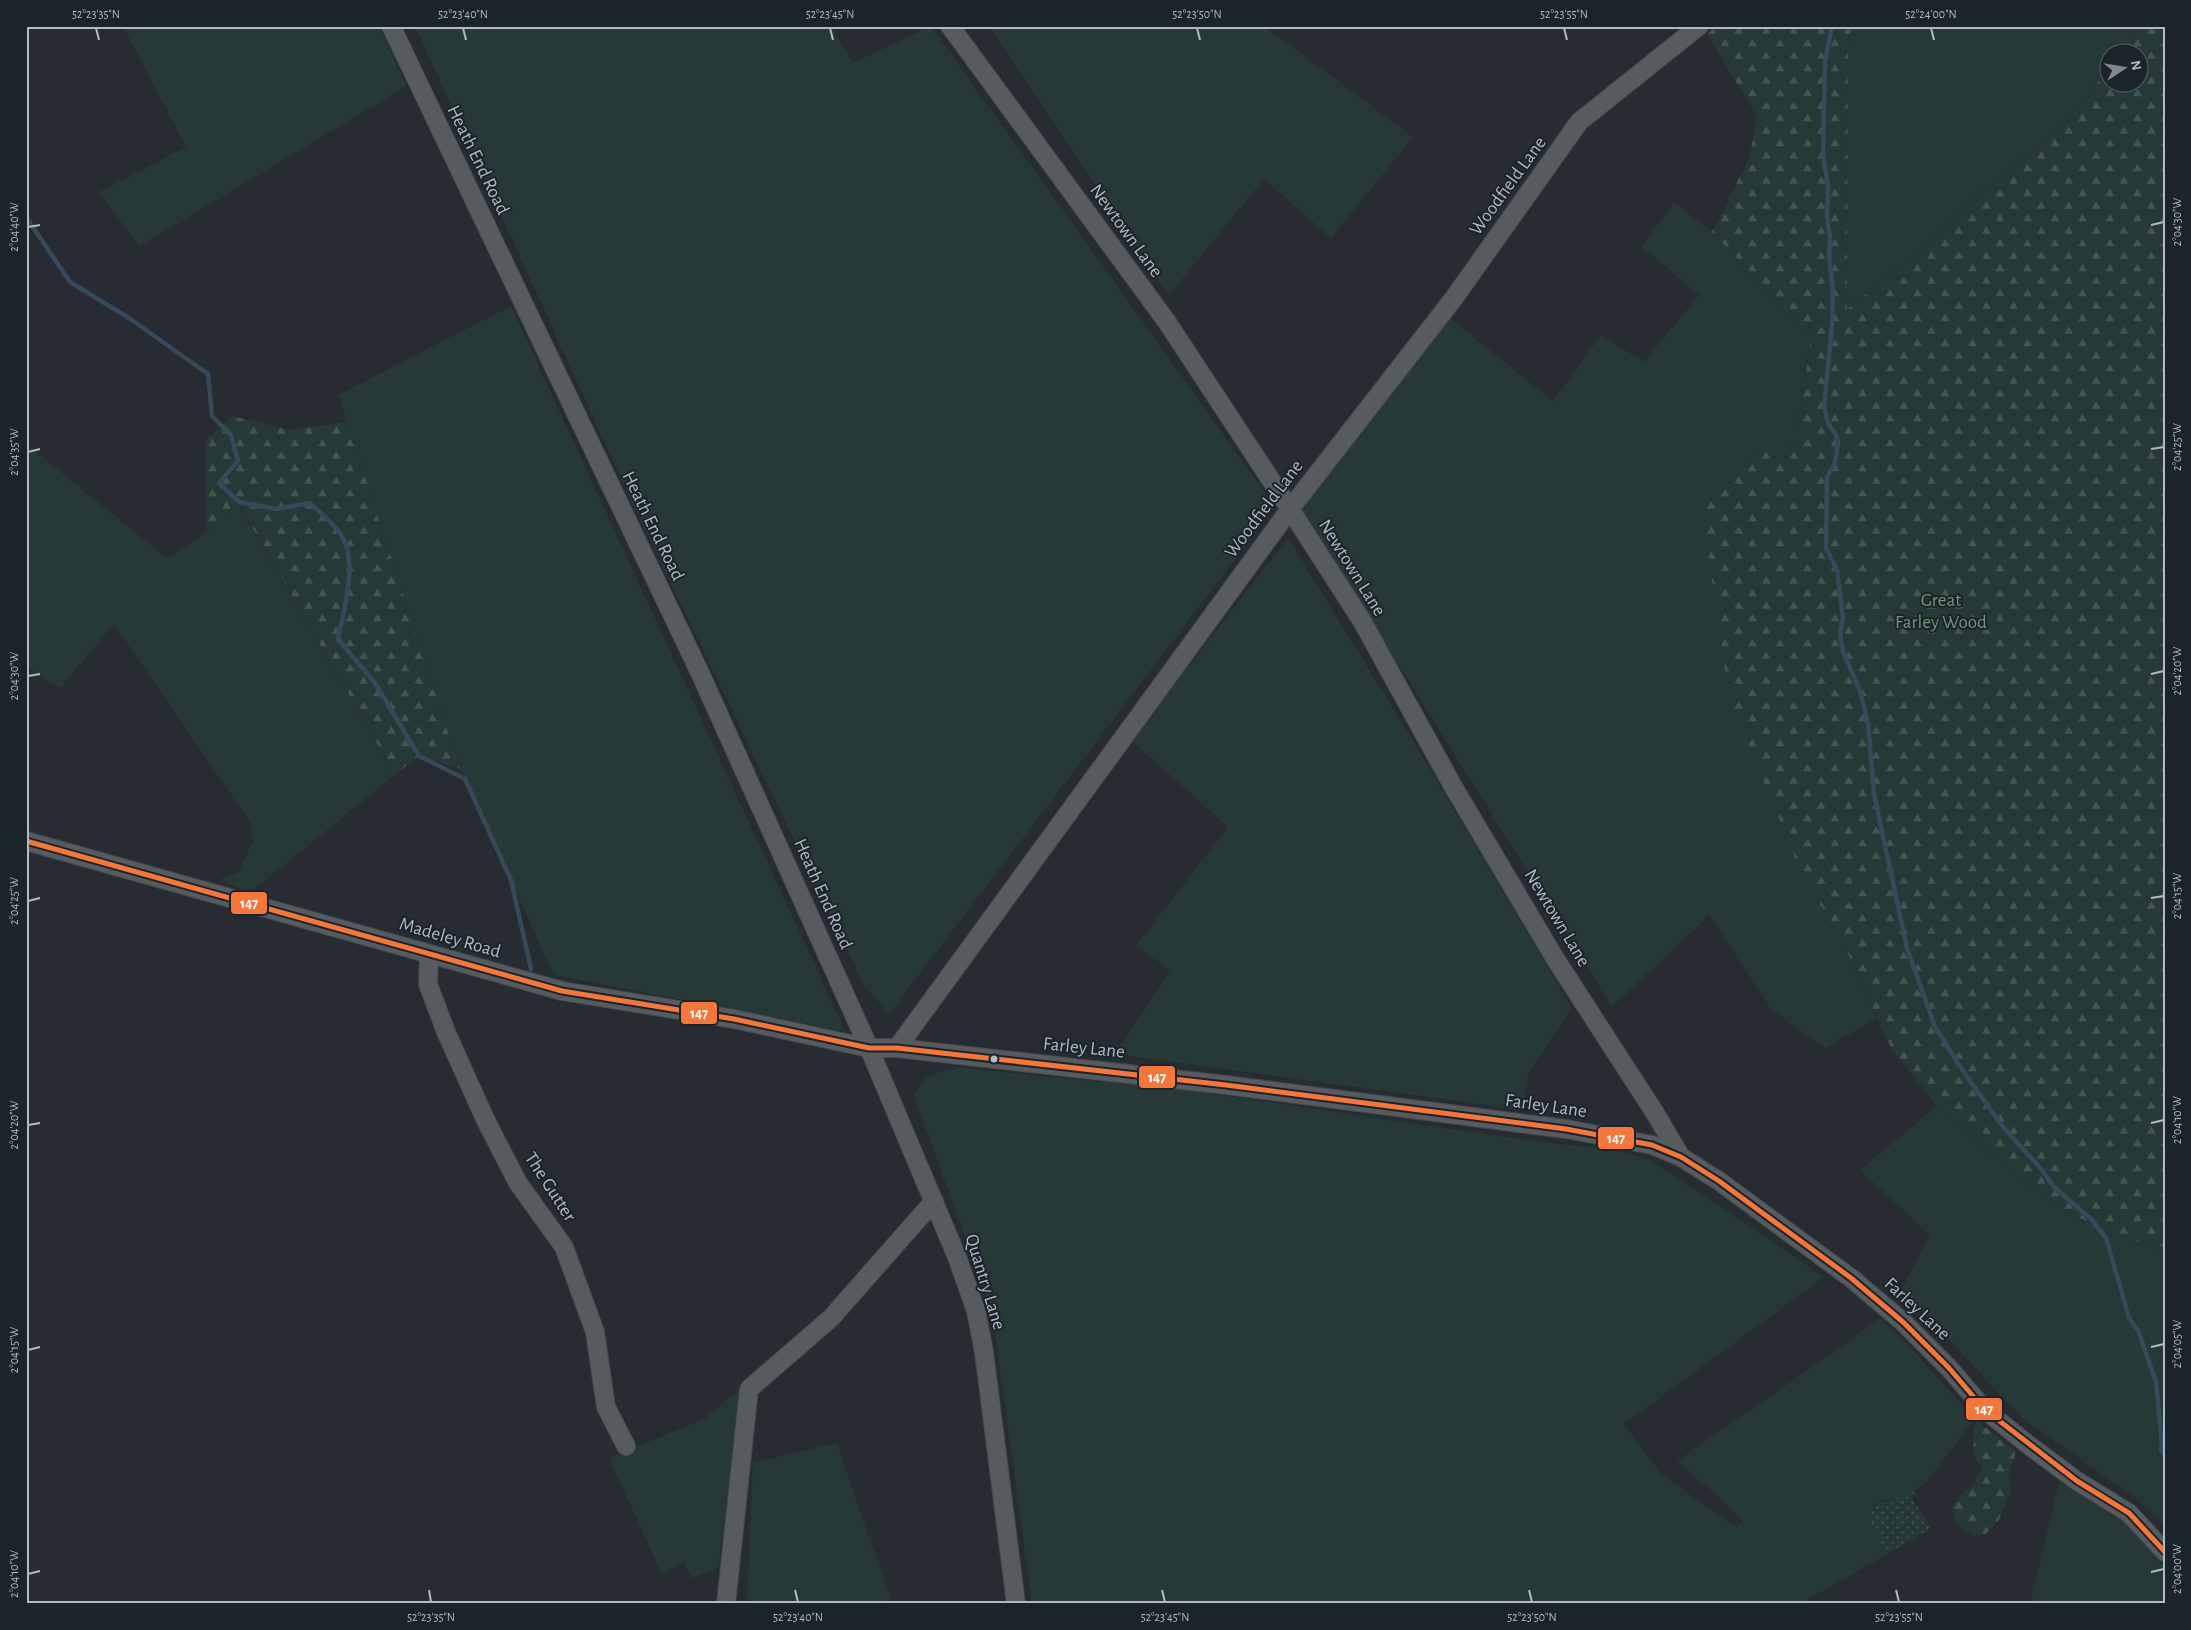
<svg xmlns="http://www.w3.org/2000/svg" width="2191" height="1630" font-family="'Alegreya Sans',sans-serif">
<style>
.grass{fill:#273937}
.forest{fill:url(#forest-firs)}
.garden{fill:url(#garden-dots)}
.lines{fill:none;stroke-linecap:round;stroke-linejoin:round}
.stream{stroke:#354958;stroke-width:4.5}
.minor-casing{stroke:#44484c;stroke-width:20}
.minor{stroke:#565b60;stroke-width:18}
.bus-1-casing{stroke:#1b242b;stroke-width:9}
.bus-1{stroke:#f5763a;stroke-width:5}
.ticks{fill:none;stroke:#b0bac3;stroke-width:2}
.bus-dot{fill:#b0bac3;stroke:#1b242b;stroke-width:2}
.labels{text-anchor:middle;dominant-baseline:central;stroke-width:4;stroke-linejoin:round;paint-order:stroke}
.street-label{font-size:19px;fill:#b0bac3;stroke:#1b242b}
.park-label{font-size:19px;fill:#709773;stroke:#1b242b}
.line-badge{stroke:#1b242b;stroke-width:2}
.badge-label{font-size:14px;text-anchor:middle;font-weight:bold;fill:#fff}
.neatline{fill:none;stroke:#b0bac3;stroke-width:2}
.ticks-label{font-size:12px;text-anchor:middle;fill:#b0bac3}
</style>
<defs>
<pattern id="forest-firs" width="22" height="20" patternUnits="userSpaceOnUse" patternTransform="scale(1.25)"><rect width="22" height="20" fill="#273937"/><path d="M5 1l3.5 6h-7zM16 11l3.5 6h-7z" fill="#445452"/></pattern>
<pattern id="garden-dots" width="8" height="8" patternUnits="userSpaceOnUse" patternTransform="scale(1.25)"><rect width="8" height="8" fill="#273937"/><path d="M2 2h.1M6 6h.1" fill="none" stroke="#445452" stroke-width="1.8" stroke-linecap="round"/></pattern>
</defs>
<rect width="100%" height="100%" fill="#262c32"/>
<path class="grass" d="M123,26H379L407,86L139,246L99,192L186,147Z
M415,26H831L853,63L931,26L1275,507L889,1014L864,985L631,500Z
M990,26H1264L1413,137L1331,238L1264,179L1169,295Z
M1851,26H2137L2120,52H2108V70L2057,133L1972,200L1909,261L1847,309L1848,56Z
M1674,202L1712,232L1811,336L1796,442L1748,458L1845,947L1877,1018L1825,1048L1771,1009L1709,915L1612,1007L1301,508L1450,318L1553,401L1601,335L1644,362L1699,295L1642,247Z
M511,306L845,1031L554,975L460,769L338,395Z
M26,444L167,558L207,532L239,506L395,775L249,893L220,879L239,872L253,840L250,822L114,624L60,688L26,667Z
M1288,538L1418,749L1572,1008L1528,1074L1523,1110L1115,1054L1170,970L1136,946L1228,827L1131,740Z
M960,1068L1177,1089L1549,1143L1617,1150L1651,1160L1824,1277L1624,1424L1663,1476L1737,1527L1743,1522L1721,1499L1677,1461L1841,1347L1880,1318L1901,1337L1975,1419L1926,1482L1909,1494L1884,1501L1866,1509L1886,1555L1808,1599L1810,1604H1032L994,1325L975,1263L914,1096C923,1072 938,1072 960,1068Z
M1937,1106L1995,1157L2072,1215L2143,1244L2165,1250V1526L2137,1498L2025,1421L1902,1289L1930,1235L1860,1170Z
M742,1388L718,1568L692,1578L683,1562L662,1574L609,1458L704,1419Z
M837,1443L890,1598L884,1604H753L747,1601L753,1463Z
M2059,1482L2122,1520L2165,1567V1604H2030Z"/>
<path class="forest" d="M1715,26H1851L1848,56L1847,309L1909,261L1972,200L2057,133L2108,70V82H2138V52H2120L2137,26H2165V1250L2143,1244L2072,1215L1995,1157L1937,1106L1891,1048L1845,947L1801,871L1729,699L1701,503L1748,458L1796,442L1811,336L1712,232L1750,156L1757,116L1707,35Z
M233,416L289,430L347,422L460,769L419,756L395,775L240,506L207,532L205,441Z
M1975,1419L2016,1452L2008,1477L2011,1491L1999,1520L1986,1534L1973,1536L1956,1523L1952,1508L1962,1494L1975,1483L1982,1467L1973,1455Z"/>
<path class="garden" d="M1915,1491L1917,1494L1912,1498L1931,1528L1886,1555L1865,1509Z"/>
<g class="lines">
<path class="stream" d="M1832,26L1825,62L1823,157L1828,186L1827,218L1830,239L1829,256L1833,292L1832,326L1824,406L1828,423L1836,435L1838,443L1835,463L1827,477L1826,548L1837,570L1843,617L1840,635L1843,652L1860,691L1868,723L1874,794L1907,948L1935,1027L1965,1074L2004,1128L2042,1170L2054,1187L2092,1220L2106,1238L2129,1318L2138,1330L2156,1382L2162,1444L2161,1450L2165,1456
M26,217L70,282L129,318L208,374L212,416L231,435L238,461L219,483L239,502L276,509L310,503C320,512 332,522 340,533C359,559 344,610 338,639L375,683L419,756L465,779L511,880L531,969"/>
<defs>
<path id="minor" d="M391,26L701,675L869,1048L957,1257L976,1311L984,1352L1016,1604
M950,26L1167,322L1290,509L1362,621L1454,788L1556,960L1655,1113L1681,1157
M26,841L562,991L734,1019L869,1048H897L1226,1085L1566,1129L1652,1145L1681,1157L1719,1181L1851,1278L1903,1322L1949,1368L1984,1409L2026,1443L2077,1481L2129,1513L2165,1552
M429,954L428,984L446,1032L486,1121L518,1183L564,1247L595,1332L606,1407L626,1446
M897,1048L1290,509L1454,298L1579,122L1699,26
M726,1604L749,1389L831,1318L934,1201"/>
</defs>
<use href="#minor" class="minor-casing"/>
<use href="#minor" class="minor"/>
<defs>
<path id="bus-1" d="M26,841L562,991L734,1019L869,1048H897L1226,1085L1566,1129L1652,1145L1681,1157L1719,1181L1851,1278L1903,1322L1949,1368L1984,1409L2077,1481L2129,1513L2165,1552"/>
</defs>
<use href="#bus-1" class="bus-1-casing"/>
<use href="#bus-1" class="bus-1"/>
</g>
<path class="ticks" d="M96,28L99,40M463,28L466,40M830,28L833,40M1197,28L1200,40M1564,28L1567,40M1931,28L1934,40M2151,225L2164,222M28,227L40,225M2151,449L2164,447M28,452L40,449M2151,674L2164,671M28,676L40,674M2151,898L2164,896M28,901L40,898M2151,1123L2164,1120M28,1125L40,1123M2151,1347L2164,1344M28,1350L40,1347M2151,1572L2164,1569M28,1574L40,1571M429,1590L431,1602M795,1590L798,1602M1162,1590L1165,1602M1529,1590L1532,1602M1896,1590L1899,1602"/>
<circle class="bus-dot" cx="994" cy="1059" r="4.5"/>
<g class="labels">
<g class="street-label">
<text transform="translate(478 160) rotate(64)">Heath End Road</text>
<text transform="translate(1508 186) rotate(-54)">Woodfield Lane</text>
<text transform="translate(1126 231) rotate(54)">Newtown Lane</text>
<text transform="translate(1264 509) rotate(-53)">Woodfield Lane</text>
<text transform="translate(653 526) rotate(64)">Heath End Road</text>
<text transform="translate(1352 568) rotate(58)">Newtown Lane</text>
<text transform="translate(823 894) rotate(66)">Heath End Road</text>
<text transform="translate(1557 918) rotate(59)">Newtown Lane</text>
<text transform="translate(450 938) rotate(16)">Madeley Road</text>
<text transform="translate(1084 1048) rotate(6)">Farley Lane</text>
<text transform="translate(1546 1106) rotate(8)">Farley Lane</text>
<text transform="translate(550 1187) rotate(57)">The Gutter</text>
<text transform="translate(985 1282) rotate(73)">Quantry Lane</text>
<text transform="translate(1917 1309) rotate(43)">Farley Lane</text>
</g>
<g class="park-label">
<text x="1941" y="600">Great<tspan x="1941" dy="22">Farley Wood</tspan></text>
</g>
</g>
<g class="line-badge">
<rect x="230" y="891" width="38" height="24" rx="5" fill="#f5763a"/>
<rect x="680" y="1001" width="38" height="24" rx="5" fill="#f5763a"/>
<rect x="1138" y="1065" width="38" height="24" rx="5" fill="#f5763a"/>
<rect x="1597" y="1126" width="38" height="24" rx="5" fill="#f5763a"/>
<rect x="1965" y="1397" width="38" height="24" rx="5" fill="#f5763a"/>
</g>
<g class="badge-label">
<text x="249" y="908">147</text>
<text x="699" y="1018">147</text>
<text x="1157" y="1082">147</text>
<text x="1616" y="1143">147</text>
<text x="1984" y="1414">147</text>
</g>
<rect width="2191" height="1630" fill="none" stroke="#1b242b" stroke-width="55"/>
<g transform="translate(2124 68) rotate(78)"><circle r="24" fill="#1b242b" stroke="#576068"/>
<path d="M0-4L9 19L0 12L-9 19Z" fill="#808890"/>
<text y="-8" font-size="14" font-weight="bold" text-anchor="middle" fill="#b0bac3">N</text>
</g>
<rect x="28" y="28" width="2136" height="1574" class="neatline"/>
<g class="ticks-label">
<text x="96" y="18">52°23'35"N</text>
<text x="463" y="18">52°23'40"N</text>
<text x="830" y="18">52°23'45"N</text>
<text x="1197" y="18">52°23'50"N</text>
<text x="1564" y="18">52°23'55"N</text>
<text x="1931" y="18">52°24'00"N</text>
<text transform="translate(2177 222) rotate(-90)" y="4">2°04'30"W</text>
<text transform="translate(14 227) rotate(-90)" y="4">2°04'40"W</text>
<text transform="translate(2177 447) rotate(-90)" y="4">2°04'25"W</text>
<text transform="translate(14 452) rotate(-90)" y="4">2°04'35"W</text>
<text transform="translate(2177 671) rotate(-90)" y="4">2°04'20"W</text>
<text transform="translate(14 676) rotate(-90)" y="4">2°04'30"W</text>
<text transform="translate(2177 896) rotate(-90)" y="4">2°04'15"W</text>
<text transform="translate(14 901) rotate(-90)" y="4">2°04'25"W</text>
<text transform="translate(2177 1120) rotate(-90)" y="4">2°04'10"W</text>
<text transform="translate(14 1125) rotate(-90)" y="4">2°04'20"W</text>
<text transform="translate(2177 1344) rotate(-90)" y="4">2°04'05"W</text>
<text transform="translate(14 1350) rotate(-90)" y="4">2°04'15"W</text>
<text transform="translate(2177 1569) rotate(-90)" y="4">2°04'00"W</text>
<text transform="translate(14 1574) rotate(-90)" y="4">2°04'10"W</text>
<text x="431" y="1621">52°23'35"N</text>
<text x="798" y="1621">52°23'40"N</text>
<text x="1165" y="1621">52°23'45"N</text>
<text x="1532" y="1621">52°23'50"N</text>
<text x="1899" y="1621">52°23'55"N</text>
</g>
</svg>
